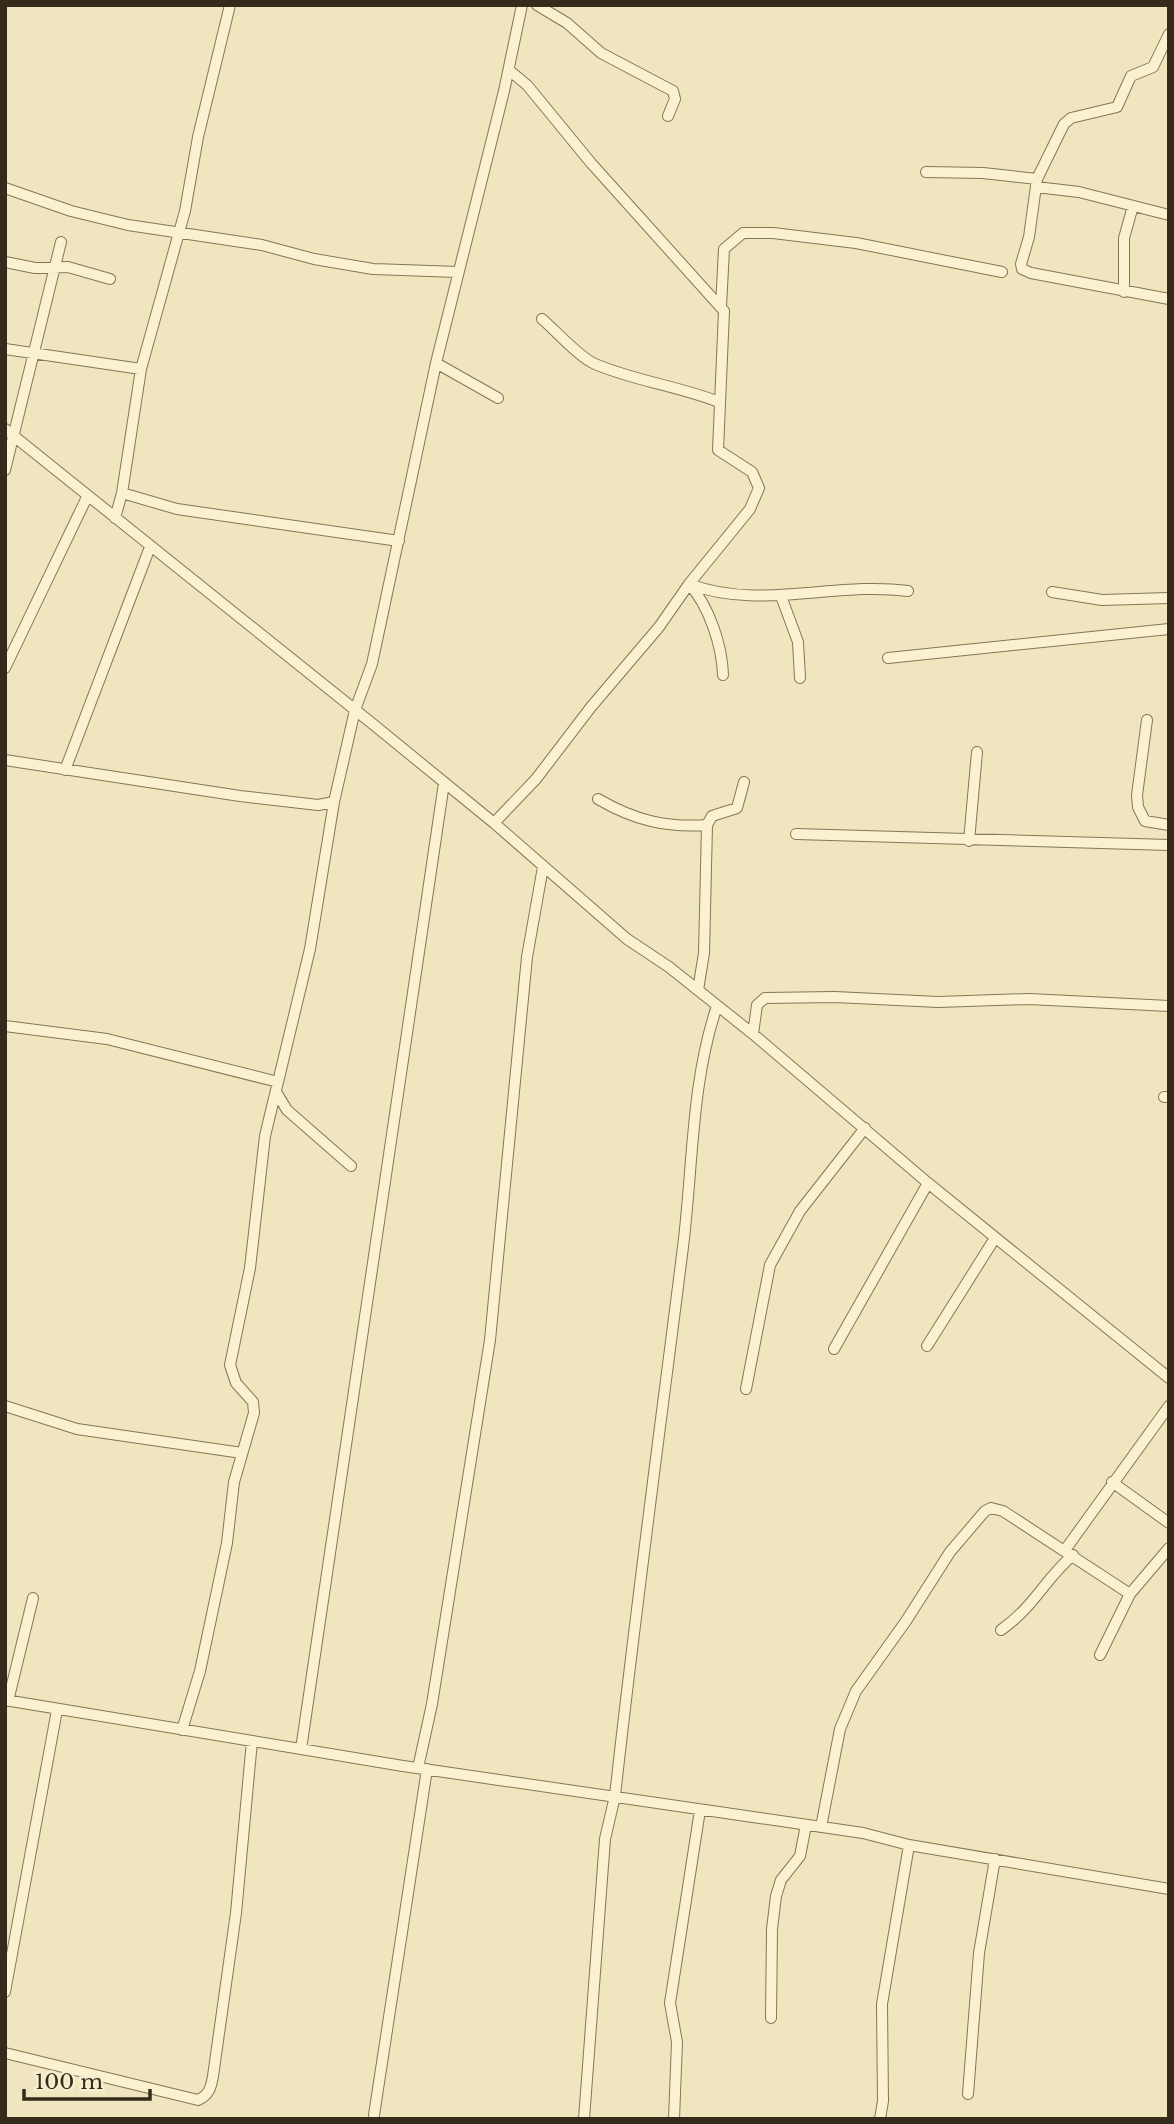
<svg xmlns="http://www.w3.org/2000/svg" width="1174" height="2124" font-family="'Libre Baskerville',serif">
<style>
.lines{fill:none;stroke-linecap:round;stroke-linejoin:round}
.street-casing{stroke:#887556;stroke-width:12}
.street{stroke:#faf1d1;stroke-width:10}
</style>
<rect width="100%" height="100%" fill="#efe5be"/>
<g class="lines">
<defs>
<path id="street" d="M537,5L567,23L601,53L673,91L675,99L668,116
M1169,34L1153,67L1131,76L1117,107L1071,118L1064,124L1037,179L1029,237L1021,264L1022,269L1031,273L1169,299
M926,172L983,173L1037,179
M1036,187L1079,192L1169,215
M5,188L71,211L128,225L262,245L314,259L373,269L458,272
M5,262L35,268L68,267L110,279
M1124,292V238L1133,206
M721,307L724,249L743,233H773L856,243L1002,272
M542,319C556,331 580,358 595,364C635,381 678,386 719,402
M5,349L141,369
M436,363L498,398
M5,429L374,725L494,823L627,939L669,967L753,1034L928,1183L1169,1378
M5,470L61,242
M122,493L177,509L399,541
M115,518L122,493L141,369L185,211L198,137L230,5
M1052,592L1102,600L1169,598
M781,596L798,642L800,678
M888,658L1169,629
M5,668L87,497
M723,675C722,645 709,606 689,584C761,611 835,581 908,591
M1147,720L1137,795L1138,807L1145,821L1169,825
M5,760L240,796L318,805L334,802L355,710L372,664L436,363L504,91L522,5
M65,770L150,547
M598,799C634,820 666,828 707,825
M494,823L536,779L591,707L659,627L689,584L750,509L759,488L752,472L718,450L724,311L591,163L527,85L509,70
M796,834L1169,845
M969,841L977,752
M698,990L704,953L707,825L712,816L737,808L744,782
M5,1026L107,1039L278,1082
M753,1034L757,1005L765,998L835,997L938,1002L1029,999L1169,1006
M276,1092L287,1110L351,1166
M1164,1097H1169
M927,1346L995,1238
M834,1349L928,1183
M746,1389L770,1265L800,1211L865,1128
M5,1406L77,1429L242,1453
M1112,1482L1169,1523
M1065,1550L1169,1406
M1001,1630C1035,1606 1044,1580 1073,1555
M1100,1655L1130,1594L1169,1548
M5,1700L403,1766L863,1833L909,1845L1169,1889
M8,1701L33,1598
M182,1730L200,1671L227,1543L234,1482L254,1413L253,1402L236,1383L230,1365L250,1268L265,1136L310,949L334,802
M301,1749L444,783
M418,1768L432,1704L490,1340L527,957L543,867
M821,1827L840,1729L856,1691L906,1621L950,1552L985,1511L991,1508L1003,1511L1130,1594
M5,1992L57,1710
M771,2018L772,1929L776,1896L781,1880L800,1856L806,1825
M5,2053L198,2100C209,2095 211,2088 213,2076L236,1913L252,1741
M968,2094L979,1953L995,1859
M374,2115L427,1769
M584,2119L605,1839L615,1796C635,1613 660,1430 683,1247C693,1167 691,1083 717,1006
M674,2119L677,2042L670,2003L700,1810
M880,2119L883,2101L882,2004L909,1845"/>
</defs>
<use href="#street" class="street-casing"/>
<use href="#street" class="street"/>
</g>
<rect width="1174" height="2124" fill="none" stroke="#362b1b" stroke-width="14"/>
<path d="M24 2089v10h126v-10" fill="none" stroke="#362b1b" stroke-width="3.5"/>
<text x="35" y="2089" font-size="21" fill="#362b1b" stroke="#f6eece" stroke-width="5" paint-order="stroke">100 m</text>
</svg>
